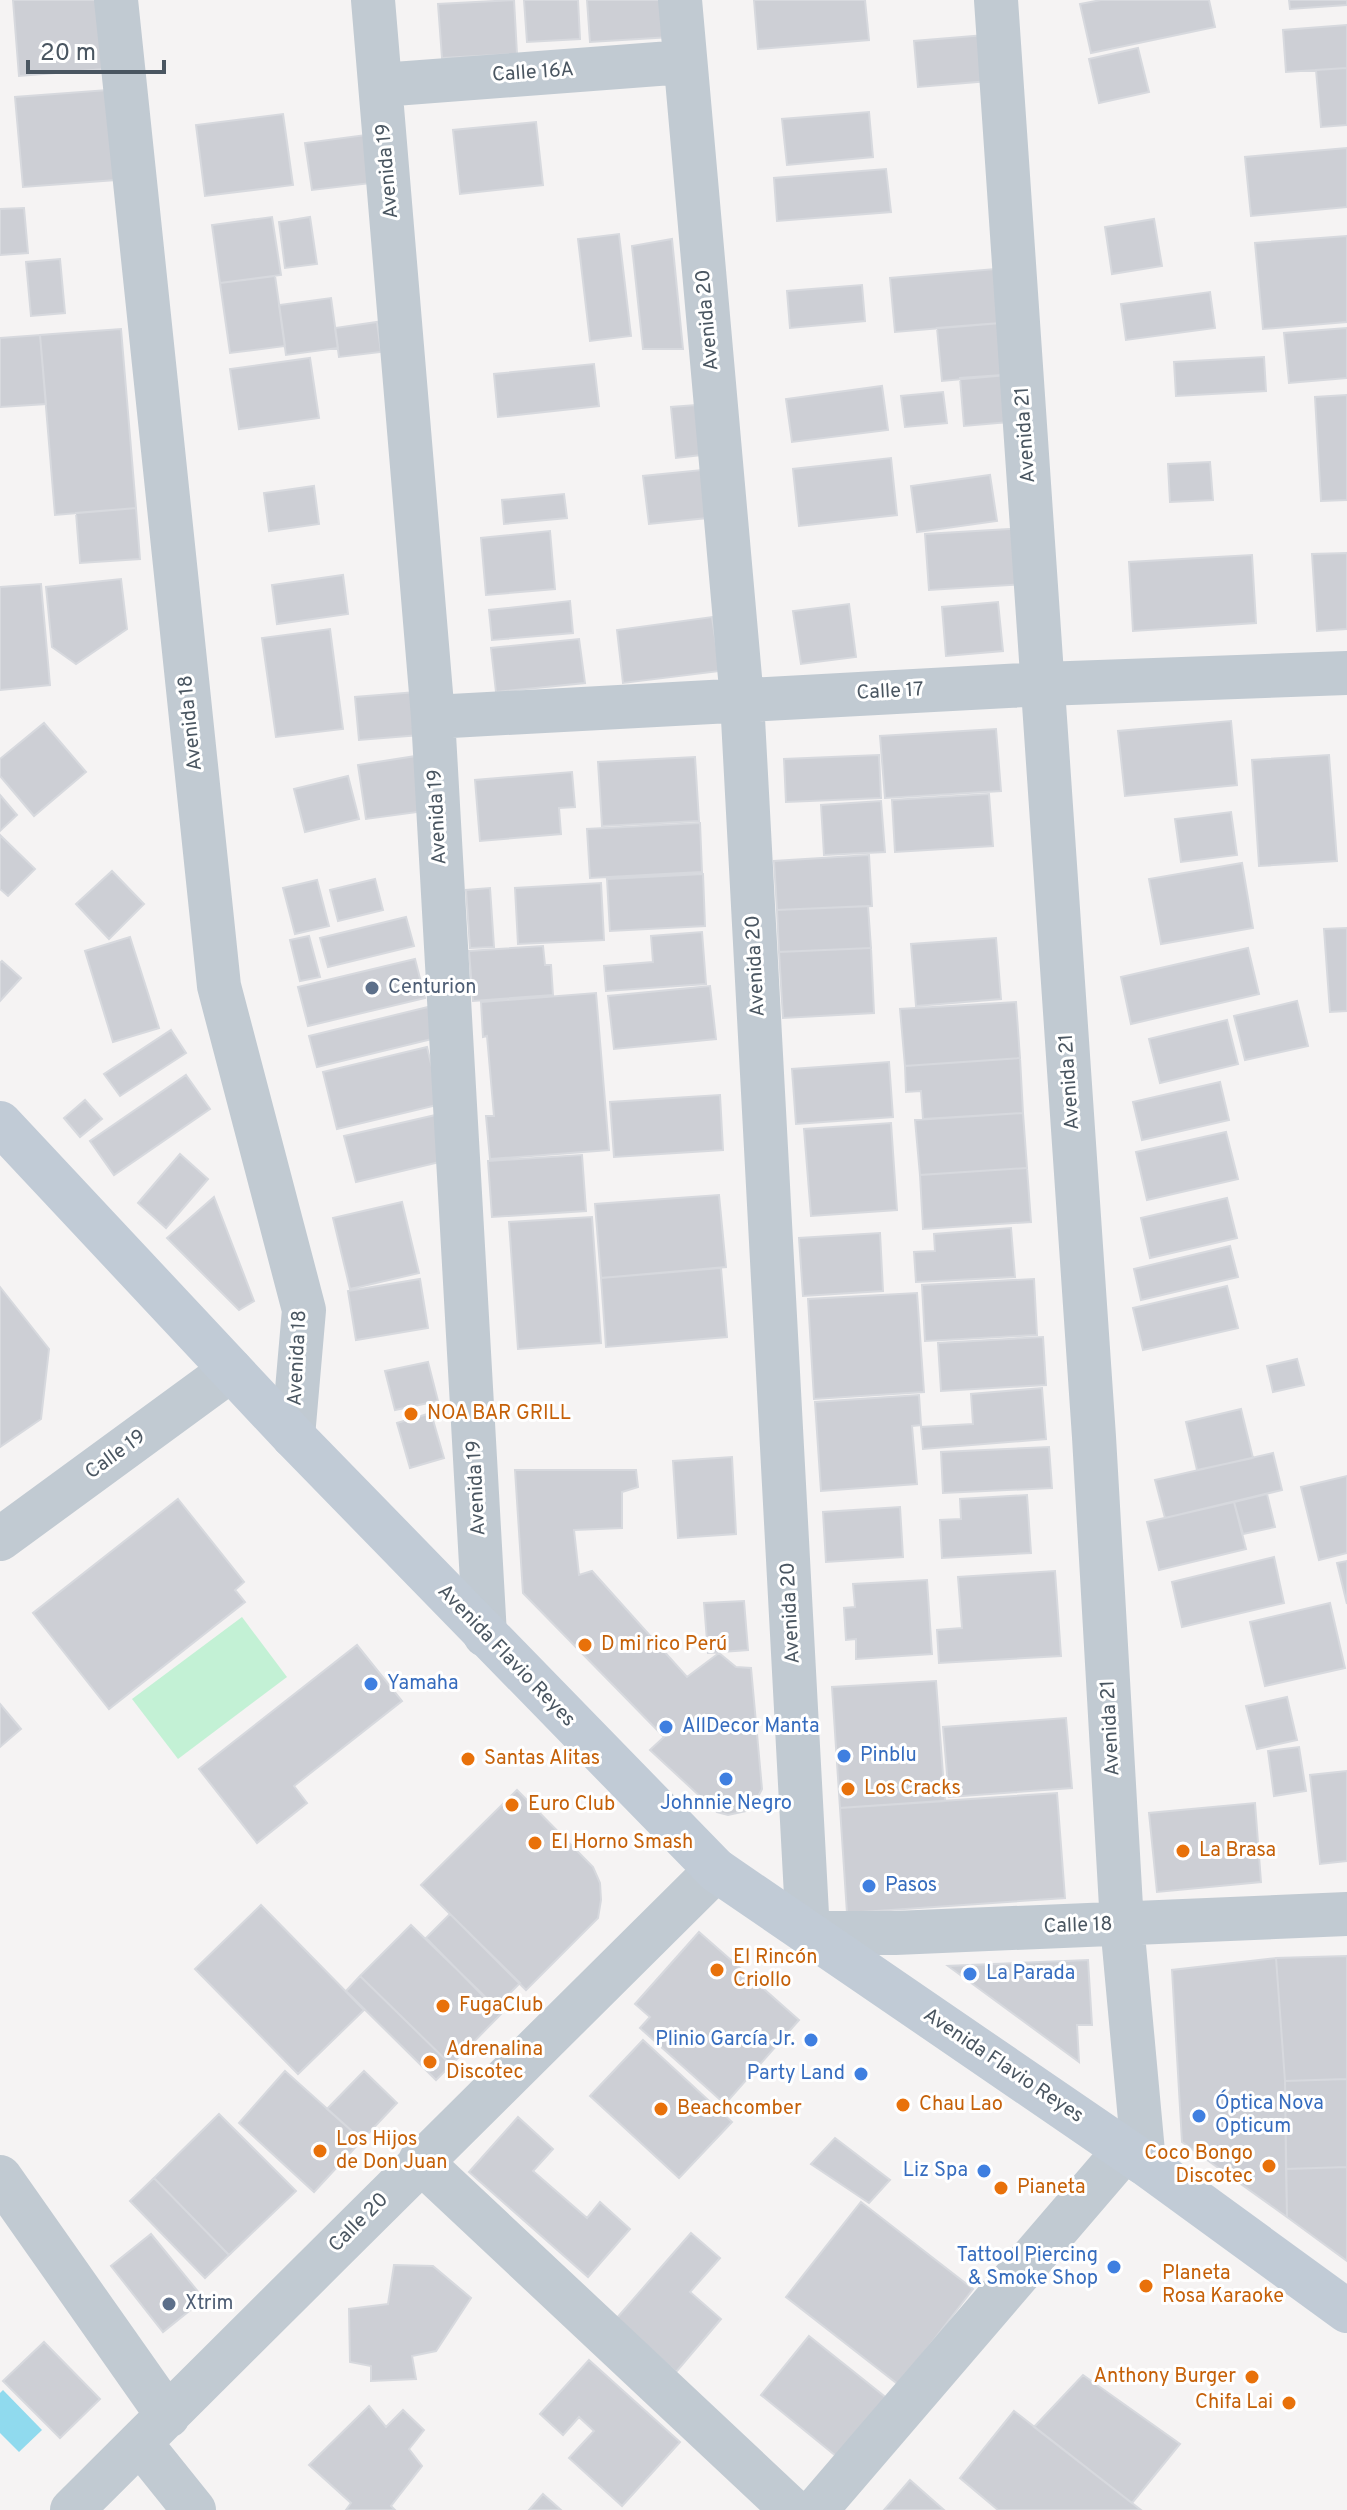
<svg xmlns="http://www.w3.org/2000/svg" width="1347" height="2510" font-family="Overpass,sans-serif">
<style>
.green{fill:#c3f1d5}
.water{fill:#90daee}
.building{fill:#cdcfd5;stroke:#d7d9de;stroke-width:2}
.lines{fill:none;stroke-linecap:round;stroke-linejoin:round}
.street{stroke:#c1cad2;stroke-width:44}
.secondary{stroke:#c1cbd6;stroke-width:44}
.service-dot{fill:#5c6f8a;stroke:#fff;stroke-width:3}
.food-dot{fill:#e8710a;stroke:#fff;stroke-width:3}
.shop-dot{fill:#3f7fe0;stroke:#fff;stroke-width:3}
.labels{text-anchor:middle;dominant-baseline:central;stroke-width:6;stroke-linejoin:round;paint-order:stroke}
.street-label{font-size:20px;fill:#4a5661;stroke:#fff}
.service-label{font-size:20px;fill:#4e5e75;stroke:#fff;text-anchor:start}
.food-label{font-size:20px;fill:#c56008;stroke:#fff;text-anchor:start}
.shop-label{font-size:20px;fill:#366cbe;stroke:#fff;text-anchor:start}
</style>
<rect width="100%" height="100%" fill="#f5f3f3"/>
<path class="green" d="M242,1617L287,1677L178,1759L132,1699Z"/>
<path class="water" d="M3,2390L42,2430L19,2452L0,2433V2393Z"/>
<path class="building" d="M13,0H99L105,69L19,76Z
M514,0L517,54L442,58L438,4Z
M524,0H578L580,39L527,42Z
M587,0H668L671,37L590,42Z
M754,0H865L869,40L758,49Z
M1101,0H1209L1215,27L1091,53L1080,4Z
M1289,0H1347V5L1290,9Z
M1347,25V68L1286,72L1283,30Z
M997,34L1001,80L918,87L914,41Z
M1138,48L1149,92L1099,103L1089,59Z
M1347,68V125L1321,127L1316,70Z
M121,89L129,179L23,187L15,97Z
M869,112L873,157L787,165L782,119Z
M283,114L293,185L205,196L196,125Z
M536,122L543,185L460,194L453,130Z
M373,134L380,182L312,190L305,143Z
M1347,148V207L1251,216L1245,157Z
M886,169L891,212L777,221L774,178Z
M24,208L28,253L0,255V209Z
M272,217L281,275L220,283L212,225Z
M310,217L317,264L285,268L279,222Z
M1154,219L1162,266L1112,274L1105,227Z
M619,234L631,336L590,341L578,239Z
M1347,236V322L1263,329L1255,243Z
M672,239L683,349H643L632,246Z
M60,259L65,313L31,316L26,262Z
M1007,268L1012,322L895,332L890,278Z
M275,276L285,346L230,353L220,283Z
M862,285L865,321L790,328L787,291Z
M1210,292L1215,328L1126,340L1121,304Z
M331,298L338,348L286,355L279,305Z
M377,322L381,352L339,357L335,328Z
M1012,322L1017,374L942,381L937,328Z
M1347,328V378L1289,383L1284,333Z
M121,329L136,508L55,515L40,335Z
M40,335L46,404L0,407V338Z
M1264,357L1266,391L1176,396L1174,362Z
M310,358L319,418L239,429L230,369Z
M594,364L599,406L498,417L494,374Z
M1017,374L1021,421L964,426L960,378Z
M882,386L888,430L792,442L786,399Z
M943,392L947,423L905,427L901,396Z
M1347,395V500L1321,501L1315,397Z
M696,405L701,455L676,458L671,407Z
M891,458L897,515L799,526L793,469Z
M1210,462L1213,500L1170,502L1168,464Z
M702,470L707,518L649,524L643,476Z
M990,475L997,521L917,532L911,486Z
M314,486L319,524L269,531L264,493Z
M564,494L567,518L504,524L502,500Z
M136,508L140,559L80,563L76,513Z
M1025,528L1028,584L929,590L925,534Z
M550,531L555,589L486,595L481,538Z
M1347,553V629L1317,631L1312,554Z
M1252,555L1256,623L1133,631L1129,562Z
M343,575L348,614L277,624L272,585Z
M121,579L127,629L76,664L52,647L46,587Z
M41,584L50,685L0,690V587Z
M570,601L573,633L492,640L489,610Z
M998,602L1003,651L946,656L942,607Z
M849,604L856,657L801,664L793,611Z
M712,617L720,671L623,683L617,630Z
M330,629L343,729L276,737L262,638Z
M579,639L585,683L496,692L491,648Z
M416,692L420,735L359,740L355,697Z
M1231,721L1237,785L1125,796L1118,731Z
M44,723L86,772L34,816L0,776V759Z
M996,729L1001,791L885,798L880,736Z
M879,755L881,798L786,802L784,759Z
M1329,755L1337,861L1259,866L1252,760Z
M416,756L425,811L366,819L358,765Z
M695,757L699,821L602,826L598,762Z
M572,772L575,807L559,808L561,834L480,841L475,780Z
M348,776L359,819L305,832L294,789Z
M989,794L993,846L895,852L892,800Z
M0,795L17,815L0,831Z
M881,801L885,852L824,855L821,805Z
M1231,812L1237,855L1181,862L1175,819Z
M700,823L702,872L590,878L587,829Z
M0,835L35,869L8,896L0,889Z
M869,855L872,906L777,910L774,861Z
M1242,863L1253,928L1161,944L1149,879Z
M112,871L144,904L109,939L76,904Z
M703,874L705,926L610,931L607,879Z
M375,879L383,910L338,921L330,890Z
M317,880L329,926L295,934L283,888Z
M601,883L604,940L518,944L515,888Z
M490,888L494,947L470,948L466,890Z
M868,906L871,948L779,952L777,910Z
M406,917L414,946L328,967L320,938Z
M1347,928V1011L1330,1012L1324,929Z
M702,932L706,984L606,991L604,966L653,962L651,936Z
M309,936L320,977L300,981L290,940Z
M130,937L159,1028L113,1042L85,951Z
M996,938L1001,999L916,1006L911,944Z
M543,946L545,965H551L553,995L473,1001L469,951Z
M871,948L874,1013L783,1018L779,952Z
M1248,948L1259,994L1131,1024L1121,977Z
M415,959L425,998L308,1026L298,987Z
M2,961L21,978L0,1001V963Z
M710,986L716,1039L614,1049L608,996Z
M596,993L609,1150L490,1159L486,1116H494L487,1036L483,1037L481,1002Z
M1297,1001L1308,1046L1245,1060L1234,1016Z
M1016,1002L1020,1058L905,1066L900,1009Z
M428,1007L436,1038L317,1067L309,1036Z
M1227,1020L1238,1064L1160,1083L1149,1039Z
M171,1030L186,1053L120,1096L104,1074Z
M427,1047L441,1104L337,1129L323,1072Z
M1020,1058L1023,1113L923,1119L921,1091L906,1092L905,1066Z
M889,1062L893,1117L796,1124L792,1069Z
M186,1075L210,1109L114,1175L90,1141Z
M1220,1082L1229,1120L1142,1140L1133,1102Z
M720,1095L723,1150L614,1157L610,1102Z
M85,1100L102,1119L80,1137L64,1118Z
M1023,1113L1027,1168L920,1175L915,1120Z
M440,1114L452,1159L356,1182L344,1136Z
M891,1123L897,1210L811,1216L804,1129Z
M1226,1132L1238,1179L1147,1200L1136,1152Z
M180,1154L208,1179L166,1228L138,1203Z
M582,1155L586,1211L492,1217L488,1161Z
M1027,1168L1031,1222L923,1229L920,1175Z
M719,1195L726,1267L601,1278L595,1204Z
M214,1197L254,1301L239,1310L167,1238Z
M1227,1198L1237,1238L1150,1258L1141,1218Z
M402,1202L419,1273L350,1289L333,1218Z
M592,1217L601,1343L518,1349L509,1222Z
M1011,1228L1015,1277L916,1282L914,1252L935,1251L934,1234Z
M880,1233L883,1291L803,1296L799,1238Z
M1230,1246L1238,1277L1141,1300L1134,1269Z
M721,1268L727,1337L606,1347L601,1278Z
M420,1279L428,1328L356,1340L348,1291Z
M1034,1279L1037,1335L925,1341L922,1285Z
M1227,1286L1238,1328L1143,1350L1133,1308Z
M0,1287L49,1349L41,1419L0,1447Z
M917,1293L924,1392L814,1399L808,1299Z
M1043,1337L1046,1385L941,1391L938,1343Z
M1297,1359L1304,1385L1273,1392L1267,1366Z
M428,1362L438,1401L395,1410L385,1371Z
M1042,1388L1046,1439L923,1449L921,1427L973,1424L971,1394Z
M919,1395L921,1425L912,1426L917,1484L821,1491L815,1402Z
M1241,1409L1253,1458L1197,1470L1186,1422Z
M431,1413L444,1458L410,1468L397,1423Z
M1049,1447L1052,1488L943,1493L941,1452Z
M1273,1453L1282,1490L1165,1518L1155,1480Z
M732,1457L736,1534L678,1538L673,1461Z
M515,1470H636L638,1487L622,1492V1528L574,1530L579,1575L592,1571L687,1677L719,1653L736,1667L751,1668L762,1789L753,1806L746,1811L728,1815L717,1812L650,1750L664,1737L523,1593Z
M1347,1476V1553L1319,1560L1301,1487Z
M1267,1494L1275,1527L1243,1534L1234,1502Z
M1027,1495L1031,1553L942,1558L940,1520L961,1519L960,1499Z
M178,1499L244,1582L235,1590L245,1602L109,1709L33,1613Z
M1234,1502L1246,1549L1159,1570L1147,1522Z
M900,1507L903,1557L826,1562L823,1512Z
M1274,1557L1284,1603L1182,1627L1172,1582Z
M1347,1561V1604L1337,1563Z
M1055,1571L1061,1656L939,1663L937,1630L962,1628L958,1577Z
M927,1580L932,1654L856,1659V1639L846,1640L844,1608L855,1607L853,1584Z
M744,1601L748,1650L708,1653L704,1603Z
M1330,1603L1345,1668L1265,1686L1250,1622Z
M357,1645L402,1701L294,1786L307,1803L257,1843L199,1769Z
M936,1681L945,1801L840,1808L832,1687Z
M1287,1697L1297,1740L1257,1749L1246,1706Z
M0,1704L21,1729L0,1747Z
M1066,1718L1072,1788L949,1797L943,1727Z
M1299,1747L1306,1791L1274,1796L1268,1751Z
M1347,1771V1861L1320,1864L1310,1775Z
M517,1790L593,1867L600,1883L601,1900L598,1918L526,1990L421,1885Z
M1057,1793L1065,1898L847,1913L840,1808Z
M1255,1803L1261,1882L1157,1892L1149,1813Z
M261,1905L364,2010L298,2074L195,1969Z
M450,1914L520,1983L495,2008L426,1938Z
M411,1925L502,2013L451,2065L360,1976Z
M699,1932L799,2020L725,2104L640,2028L650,2017L635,2004Z
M1347,1956V2079L1285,2081L1276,1958Z
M1276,1958L1285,2081L1287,2217L1182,2142L1172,1970Z
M1088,1960L1092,2025H1077L1079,2062L948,1966Z
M360,1976L451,2065L436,2080L346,1991Z
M643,2040L732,2122L679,2178L590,2096Z
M285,2071L362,2140L314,2192L239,2123Z
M364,2071L397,2103L362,2140L327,2109Z
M1347,2079V2167L1286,2169L1285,2081Z
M219,2114L296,2191L229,2255L154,2178Z
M518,2117L553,2149L533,2171L587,2218L600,2202L630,2229L588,2277L469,2172Z
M835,2138L890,2180L869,2203L811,2164Z
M1347,2167V2261L1287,2217L1286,2169Z
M154,2178L229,2255L205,2278L130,2201Z
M861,2202L973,2289L899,2385L786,2297Z
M691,2233L720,2258L690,2292L721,2319L676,2372L616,2319Z
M151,2234L204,2299L163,2332L111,2266Z
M394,2265L433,2266L471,2298L436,2351L412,2356L416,2379L371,2381V2366L350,2362L349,2309L388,2304Z
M809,2336L889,2400L841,2460L761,2395Z
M44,2342L100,2399L60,2438L3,2381Z
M589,2360L680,2442L622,2506L569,2458L594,2431L579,2417L563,2435L540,2414Z
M1083,2375L1180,2444L1132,2503L1034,2427Z
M369,2406L386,2427L403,2410L424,2430L409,2449L422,2466L391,2506L395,2510H346L351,2503L309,2465Z
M1014,2411L1132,2503L1141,2510H998L960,2478Z
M910,2480L944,2510H884Z
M543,2494L561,2510H529Z"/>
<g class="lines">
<path class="street" d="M116,0L219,986L304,1310L293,1436
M373,0L433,717L485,1635
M680,0L742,700L808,1933H895L1347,1914
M996,0L1094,1437L1122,1924L1144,2163
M381,85L684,62
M433,717L1043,684L1347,673
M0,1539L231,1370
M420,2161L792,2510
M0,2177L168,2416
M141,2444L194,2510
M72,2510C287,2297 500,2082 716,1870
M816,2510L1125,2150"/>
<path class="secondary" d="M0,1123L293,1436L716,1870L1144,2163L1347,2311"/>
</g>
<g class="service-dot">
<circle cx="372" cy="988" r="8"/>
<circle cx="169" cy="2304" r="8"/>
</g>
<g class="food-dot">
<circle cx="411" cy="1414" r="8"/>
<circle cx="585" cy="1645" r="8"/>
<circle cx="468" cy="1759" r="8"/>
<circle cx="848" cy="1789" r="8"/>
<circle cx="512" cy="1805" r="8"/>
<circle cx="535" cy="1843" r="8"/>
<circle cx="1183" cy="1851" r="8"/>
<circle cx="717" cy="1970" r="8"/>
<circle cx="443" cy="2006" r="8"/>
<circle cx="430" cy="2062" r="8"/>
<circle cx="903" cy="2105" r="8"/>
<circle cx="661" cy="2109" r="8"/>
<circle cx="320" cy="2151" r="8"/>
<circle cx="1269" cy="2166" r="8"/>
<circle cx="1001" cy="2188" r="8"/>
<circle cx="1146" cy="2286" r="8"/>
<circle cx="1252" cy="2377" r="8"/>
<circle cx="1289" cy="2403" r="8"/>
</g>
<g class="shop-dot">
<circle cx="371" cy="1684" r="8"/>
<circle cx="666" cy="1727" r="8"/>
<circle cx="844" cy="1756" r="8"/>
<circle cx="726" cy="1779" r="8"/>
<circle cx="869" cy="1886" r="8"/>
<circle cx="970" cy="1974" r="8"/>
<circle cx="811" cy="2040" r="8"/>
<circle cx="861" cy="2074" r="8"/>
<circle cx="1199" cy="2116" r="8"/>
<circle cx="984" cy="2171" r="8"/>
<circle cx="1114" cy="2267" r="8"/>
</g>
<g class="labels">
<g class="street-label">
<text transform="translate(533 73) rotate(-4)">Calle 16A</text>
<text transform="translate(388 171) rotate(-95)">Avenida 19</text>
<text transform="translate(708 320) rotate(-95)">Avenida 20</text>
<text transform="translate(1026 435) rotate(-94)">Avenida 21</text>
<text transform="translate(890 692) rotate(-3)">Calle 17</text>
<text transform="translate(191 723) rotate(-96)">Avenida 18</text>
<text transform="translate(438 817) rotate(-93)">Avenida 19</text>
<text transform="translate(756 966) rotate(-93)">Avenida 20</text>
<text transform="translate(1070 1082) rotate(-94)">Avenida 21</text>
<text transform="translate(298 1358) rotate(-87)">Avenida 18</text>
<text transform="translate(116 1455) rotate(-36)">Calle 19</text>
<text transform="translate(477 1488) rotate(-93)">Avenida 19</text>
<text transform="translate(791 1613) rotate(-93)">Avenida 20</text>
<text transform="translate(506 1656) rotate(46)">Avenida Flavio Reyes</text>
<text transform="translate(1111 1728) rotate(-93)">Avenida 21</text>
<text transform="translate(1078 1926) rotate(-2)">Calle 18</text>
<text transform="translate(1003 2066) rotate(34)">Avenida Flavio Reyes</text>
<text transform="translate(359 2223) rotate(-45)">Calle 20</text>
</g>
<g class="service-label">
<text x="388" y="988">Centurion</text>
<text x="185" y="2304">Xtrim</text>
</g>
<g class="food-label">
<text x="427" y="1414">NOA BAR GRILL</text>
<text x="601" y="1645">D mi rico Perú</text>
<text x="484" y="1759">Santas Alitas</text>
<text x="864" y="1789">Los Cracks</text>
<text x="528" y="1805">Euro Club</text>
<text x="551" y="1843">El Horno Smash</text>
<text x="1199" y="1851">La Brasa</text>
<text x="733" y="1958">El Rincón<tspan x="733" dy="23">Criollo</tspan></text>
<text x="459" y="2006">FugaClub</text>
<text x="446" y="2050">Adrenalina<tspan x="446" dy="23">Discotec</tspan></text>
<text x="919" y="2105">Chau Lao</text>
<text x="677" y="2109">Beachcomber</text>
<text x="336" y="2140">Los Hijos<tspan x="336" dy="23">de Don Juan</tspan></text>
<text x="1253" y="2154" text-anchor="end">Coco Bongo<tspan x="1253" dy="23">Discotec</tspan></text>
<text x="1017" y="2188">Pianeta</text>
<text x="1162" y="2274">Planeta<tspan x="1162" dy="23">Rosa Karaoke</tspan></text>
<text x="1236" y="2377" text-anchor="end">Anthony Burger</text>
<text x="1273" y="2403" text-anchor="end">Chifa Lai</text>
</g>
<g class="shop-label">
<text x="387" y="1684">Yamaha</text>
<text x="682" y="1727">AllDecor Manta</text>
<text x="860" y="1756">Pinblu</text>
<text x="726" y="1804" text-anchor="middle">Johnnie Negro</text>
<text x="885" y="1886">Pasos</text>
<text x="986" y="1974">La Parada</text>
<text x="795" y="2040" text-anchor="end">Plinio García Jr.</text>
<text x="845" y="2074" text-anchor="end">Party Land</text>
<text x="1215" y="2104">Óptica Nova<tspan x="1215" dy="23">Opticum</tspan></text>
<text x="968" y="2171" text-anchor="end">Liz Spa</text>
<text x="1098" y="2256" text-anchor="end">Tattool Piercing<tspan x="1098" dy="23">&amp; Smoke Shop</tspan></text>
</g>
</g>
<path d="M28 60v12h136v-12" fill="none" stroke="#4a5661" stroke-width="4"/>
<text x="40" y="60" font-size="24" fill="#4a5661" stroke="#ffffff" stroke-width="6" paint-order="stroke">20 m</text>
</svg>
